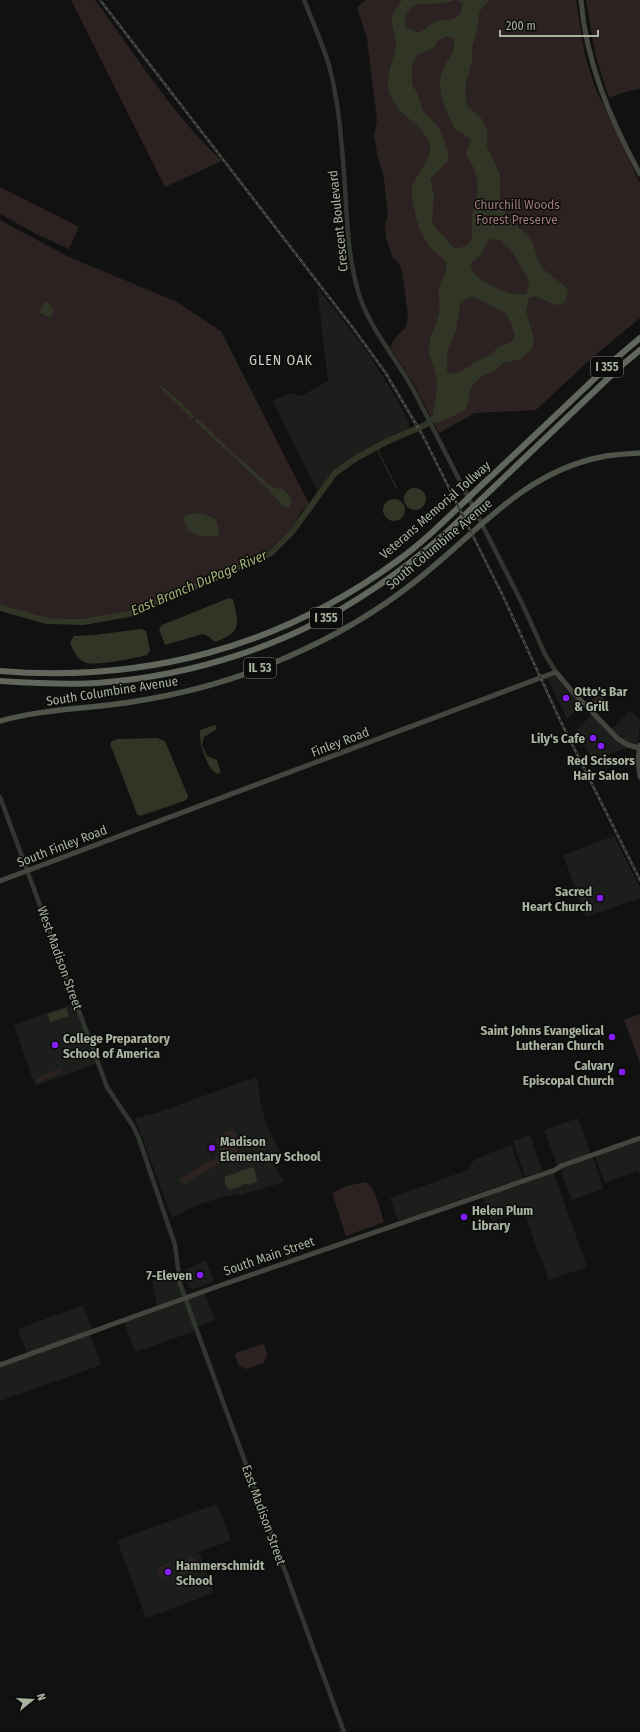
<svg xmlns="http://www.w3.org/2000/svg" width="640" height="1732" font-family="'Fira Sans Condensed',sans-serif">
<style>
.built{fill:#1c1e1c}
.green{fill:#2c2222}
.water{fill:#313526;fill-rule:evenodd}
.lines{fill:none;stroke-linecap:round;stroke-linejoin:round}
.stream{stroke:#313526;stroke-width:1}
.river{stroke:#313526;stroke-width:6}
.tertiary{stroke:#323630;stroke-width:4.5}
.secondary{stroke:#42463e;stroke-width:5}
.primary{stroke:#50554c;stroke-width:5.5}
.motorway{stroke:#61675c;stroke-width:6}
.rail-casing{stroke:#4b4f47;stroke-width:2.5}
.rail{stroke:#0b0c0b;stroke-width:1;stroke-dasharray:3;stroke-linecap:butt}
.poi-dot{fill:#851ff9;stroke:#0b0c0b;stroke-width:1.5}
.labels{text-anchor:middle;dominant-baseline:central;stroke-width:3;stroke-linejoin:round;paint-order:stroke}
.shield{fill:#0b0c0b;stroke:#7a8173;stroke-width:1}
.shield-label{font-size:12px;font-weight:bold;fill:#a9b3a0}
.park-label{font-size:13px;fill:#9f767b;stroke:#0b0c0b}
.street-label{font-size:13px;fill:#a9b3a0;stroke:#0b0c0b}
.poi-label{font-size:13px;font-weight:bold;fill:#a9b3a0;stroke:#0b0c0b;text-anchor:start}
.neighbourhood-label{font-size:14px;letter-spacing:1px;fill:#c7cfc1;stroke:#0b0c0b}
.water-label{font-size:14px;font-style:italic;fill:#a0b074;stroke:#0b0c0b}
</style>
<rect width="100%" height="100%" fill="#101110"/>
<path class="built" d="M317,287L369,354L399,403L412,431L386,442L358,457L335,473L319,495L273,401L289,393L301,396L328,381Z
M555,673L583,704L567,719L547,677Z
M630,711L640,720L638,747L626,743L611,730Z
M592,714L629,747L593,761L577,730Z
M614,836L640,887V898L586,917L563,855Z
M74,1003L96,1064L35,1086L14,1025Z
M256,1077L258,1080L261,1105L267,1127L282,1156L272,1163L284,1182L238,1196L237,1194L222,1197L195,1206L172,1218L135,1118L156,1113Z
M578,1118L591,1154L557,1166L544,1130Z
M530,1135L542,1171L525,1177L513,1141Z
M640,1140V1177L638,1171L605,1183L595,1156Z
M511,1145L523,1178L398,1221L390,1198L468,1170L473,1161L482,1156Z
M593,1157L603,1189L572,1200L560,1169Z
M553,1171L587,1267L549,1280L523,1211L492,1222L482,1196Z
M206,1260L214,1282L194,1289L189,1288L185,1270Z
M177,1271L182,1296L157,1306L152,1281Z
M205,1293L215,1320L196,1327L186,1299Z
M183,1300L195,1331L135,1352L124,1322Z
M83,1305L92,1330L27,1354L18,1329Z
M90,1334L101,1365L0,1401V1367Z
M217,1504L231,1540L199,1552L214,1593L146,1618L117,1540Z"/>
<path class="green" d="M71,0H95C136,55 172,114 222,161L165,187Z
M366,0H576L585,56L595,87L640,183V318L594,356L536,410L475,413L439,433L415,386L390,347L395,338L406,327L408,315L402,271L398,262L393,258L386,238L385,226L388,214L383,173L378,158L374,136L377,119L367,39L357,7Z
M586,0H640V89L628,91L612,97L608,96L595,53Z
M0,187L79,227L69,249L38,235L0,214Z
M0,220L69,257L175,301L221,331L309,504L302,511L290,530L267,552L228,569L221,570L212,578L126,612L113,616L91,619L47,618L23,613L0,605Z
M598,692L604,698V700L597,706H594L590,702L595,697L594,695Z
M640,1014V1063L624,1020Z
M61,1068L62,1073L42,1080L43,1082L37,1084L36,1079Z
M233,1129C242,1140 242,1153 228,1160L216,1143L217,1138Z
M217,1157L220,1163L183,1185L179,1179Z
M365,1182C375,1184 381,1213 384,1222L346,1236L332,1193L347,1186Z
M262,1344L265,1346L267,1355L264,1363L246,1369L239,1366L235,1356L236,1353Z
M189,1556L195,1559L199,1569L180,1575V1571L187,1565Z
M168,1563L171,1564L172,1569L170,1577L166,1578L158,1576L157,1572C159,1567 163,1565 168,1563Z"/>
<path class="water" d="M402,0H489L479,12L478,26L472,48L473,57L465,86L466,100L468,106L481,118L487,129V147L500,174V199L503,209L513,222L528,236L534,246L537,259L542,268L567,288L568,295L565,301L560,305C548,306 541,293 529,298L526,311L534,340V344L530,350L522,359L505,362L494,371L482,376L474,384L470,389L468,403L464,411L435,424L431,416L433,415C435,402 439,388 436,375C434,366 429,358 429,349C429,336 436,326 439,314C441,305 437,295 439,287C441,280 446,274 447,267C445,257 436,255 430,247C419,235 414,212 412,196C409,175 433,164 430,146C425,123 394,115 389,91C385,74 395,59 396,43C396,37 394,33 393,28C390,17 395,8 402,0ZM455,0L461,2C466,10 458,19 449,20C445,20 441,19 437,21C430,24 425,30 418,33L405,27V15L413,6L417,4L445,3ZM447,36L453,38C459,52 444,61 441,75C437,93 447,113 455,129C460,134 467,134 471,140L466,154L475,170L478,184L477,200L472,214V239L466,246L455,249L435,227L432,221L434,196L430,179L447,162L449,157L441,131L431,119L423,112L418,95L412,84V65L417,55L433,48L439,40ZM492,239L500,240L511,250L529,280L527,294C523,294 519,295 515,294C504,294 469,277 471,265C472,260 477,259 480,256C484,250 485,242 492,239ZM475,297L505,313L511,322L515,336L511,342L498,347L491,355L478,360L462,371L450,374L447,372V351L456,331L460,305L467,298Z
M46,301L51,304L48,309L50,306L55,309L50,318L39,312Z
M156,383C161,384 192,412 194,417L191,418Z
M198,419C221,443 246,464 271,486C274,489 275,488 279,488C285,489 290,497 292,501L289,508L282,505L269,490L196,422V420Z
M404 499a11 11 0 1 1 22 0a11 11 0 1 1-22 0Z
M383 510a11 11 0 1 1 22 0a11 11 0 1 1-22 0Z
M193,513L204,514L216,519L219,530L218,537L197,535L188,530L183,517Z
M229,598L233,599C239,625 242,632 215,642L208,636L203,634L165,645L159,629L162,625Z
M141,629L146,631L150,650L147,655C136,658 93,667 84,662C77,659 73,650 70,642L74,636L94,635Z
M215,725L217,729L204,737L202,745L207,756L217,760L221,772L218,774C207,771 198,740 200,730Z
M157,738L165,741L188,796L187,799L184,801L140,816L137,814L110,744L112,741L117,739Z
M66,1008L69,1016L50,1022L48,1014Z
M251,1167L254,1168L257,1181L249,1185L246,1183L241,1186L229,1190L225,1184V1177Z"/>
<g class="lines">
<path class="stream" d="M376,447L397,489"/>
<path class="river" d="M0,608L47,621L83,622L129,614L209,581L271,553L292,532L335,473L358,457L386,442L425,425L439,415"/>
<path class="tertiary" d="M304,0C313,22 322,43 329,65C336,92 340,121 342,149C347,196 345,246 358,291C369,329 396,357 414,391L521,601L545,654L556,672
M0,797L107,1087L133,1126L139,1139L175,1245L180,1283L185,1298L344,1732"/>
<path class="secondary" d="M581,0C586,62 610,119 640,174
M640,745L638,760L640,777
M0,881L556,672L571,690L618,739L628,745L639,748
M0,1365L213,1288L555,1170L561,1166L640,1138"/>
<path class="primary" d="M0,721C42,709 87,709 131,702C183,694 236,680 285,658C332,638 377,612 417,580C477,533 522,473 601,457C614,454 627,454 640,453"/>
<path class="motorway" d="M0,671C144,683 280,647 397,561C429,538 457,508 486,481C529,441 572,400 614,360L640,338
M0,681C32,683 65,685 97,683C193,676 290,645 370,591C398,573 424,552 449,530L621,366L640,350"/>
<defs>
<path id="rail" d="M100,0L353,328L385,372L423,436L503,596L560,720L640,880"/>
</defs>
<use href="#rail" class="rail-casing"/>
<use href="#rail" class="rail"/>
</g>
<g class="poi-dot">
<circle cx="566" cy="698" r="4"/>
<circle cx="593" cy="738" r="4"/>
<circle cx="601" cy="746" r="4"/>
<circle cx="600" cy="898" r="4"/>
<circle cx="612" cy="1037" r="4"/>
<circle cx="55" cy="1045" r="4"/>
<circle cx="622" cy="1072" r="4"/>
<circle cx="212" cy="1148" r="4"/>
<circle cx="464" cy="1217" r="4"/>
<circle cx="200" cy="1275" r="4"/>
<circle cx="168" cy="1572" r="4"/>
</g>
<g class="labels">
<g class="shield">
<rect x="591" y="357" width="32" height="20" rx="3"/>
<rect x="310" y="608" width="32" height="20" rx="3"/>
<rect x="244" y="658" width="32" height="20" rx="3"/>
</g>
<g class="shield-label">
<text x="607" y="367">I 355</text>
<text x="326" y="618">I 355</text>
<text x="260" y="668">IL 53</text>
</g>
<g class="park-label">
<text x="517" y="204">Churchill Woods<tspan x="517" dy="15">Forest Preserve</tspan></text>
</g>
<g class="street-label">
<text transform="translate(338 221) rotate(-96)">Crescent Boulevard</text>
<text transform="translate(435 510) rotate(-41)">Veterans Memorial Tollway</text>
<text transform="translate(439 544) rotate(-40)">South Columbine Avenue</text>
<text transform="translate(112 691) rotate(-9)">South Columbine Avenue</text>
<text transform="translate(340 742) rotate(-21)">Finley Road</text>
<text transform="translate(62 846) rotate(-21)">South Finley Road</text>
<text transform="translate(60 958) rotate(70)">West Madison Street</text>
<text transform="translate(269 1256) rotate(-19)">South Main Street</text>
<text transform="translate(264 1515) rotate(70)">East Madison Street</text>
</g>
<g class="poi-label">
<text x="574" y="691">Otto's Bar<tspan x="574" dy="15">&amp; Grill</tspan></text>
<text x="585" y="738" text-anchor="end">Lily's Cafe</text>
<text x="601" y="760" text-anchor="middle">Red Scissors<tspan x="601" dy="15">Hair Salon</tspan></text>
<text x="592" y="891" text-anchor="end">Sacred<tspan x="592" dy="15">Heart Church</tspan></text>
<text x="604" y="1030" text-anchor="end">Saint Johns Evangelical<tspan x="604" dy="15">Lutheran Church</tspan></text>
<text x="63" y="1038">College Preparatory<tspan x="63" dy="15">School of America</tspan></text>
<text x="614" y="1065" text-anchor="end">Calvary<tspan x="614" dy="15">Episcopal Church</tspan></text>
<text x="220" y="1141">Madison<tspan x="220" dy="15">Elementary School</tspan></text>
<text x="472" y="1210">Helen Plum<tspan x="472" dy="15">Library</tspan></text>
<text x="192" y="1275" text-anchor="end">7-Eleven</text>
<text x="176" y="1565">Hammerschmidt<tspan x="176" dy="15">School</tspan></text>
</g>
<g class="neighbourhood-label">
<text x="281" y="360">GLEN OAK</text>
</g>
<g class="water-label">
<text transform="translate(199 583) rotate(-23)">East Branch DuPage River</text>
</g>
</g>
<g transform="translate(32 1700) rotate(72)" stroke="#0b0c0b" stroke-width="3" paint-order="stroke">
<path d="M0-3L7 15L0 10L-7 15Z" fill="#a9b3a0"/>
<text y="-6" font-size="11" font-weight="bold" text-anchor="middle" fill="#a9b3a0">N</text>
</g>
<path d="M500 30v6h98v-6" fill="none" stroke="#a9b3a0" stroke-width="2"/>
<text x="506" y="30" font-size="12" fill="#a9b3a0" stroke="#0b0c0b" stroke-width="3" paint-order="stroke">200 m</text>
</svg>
